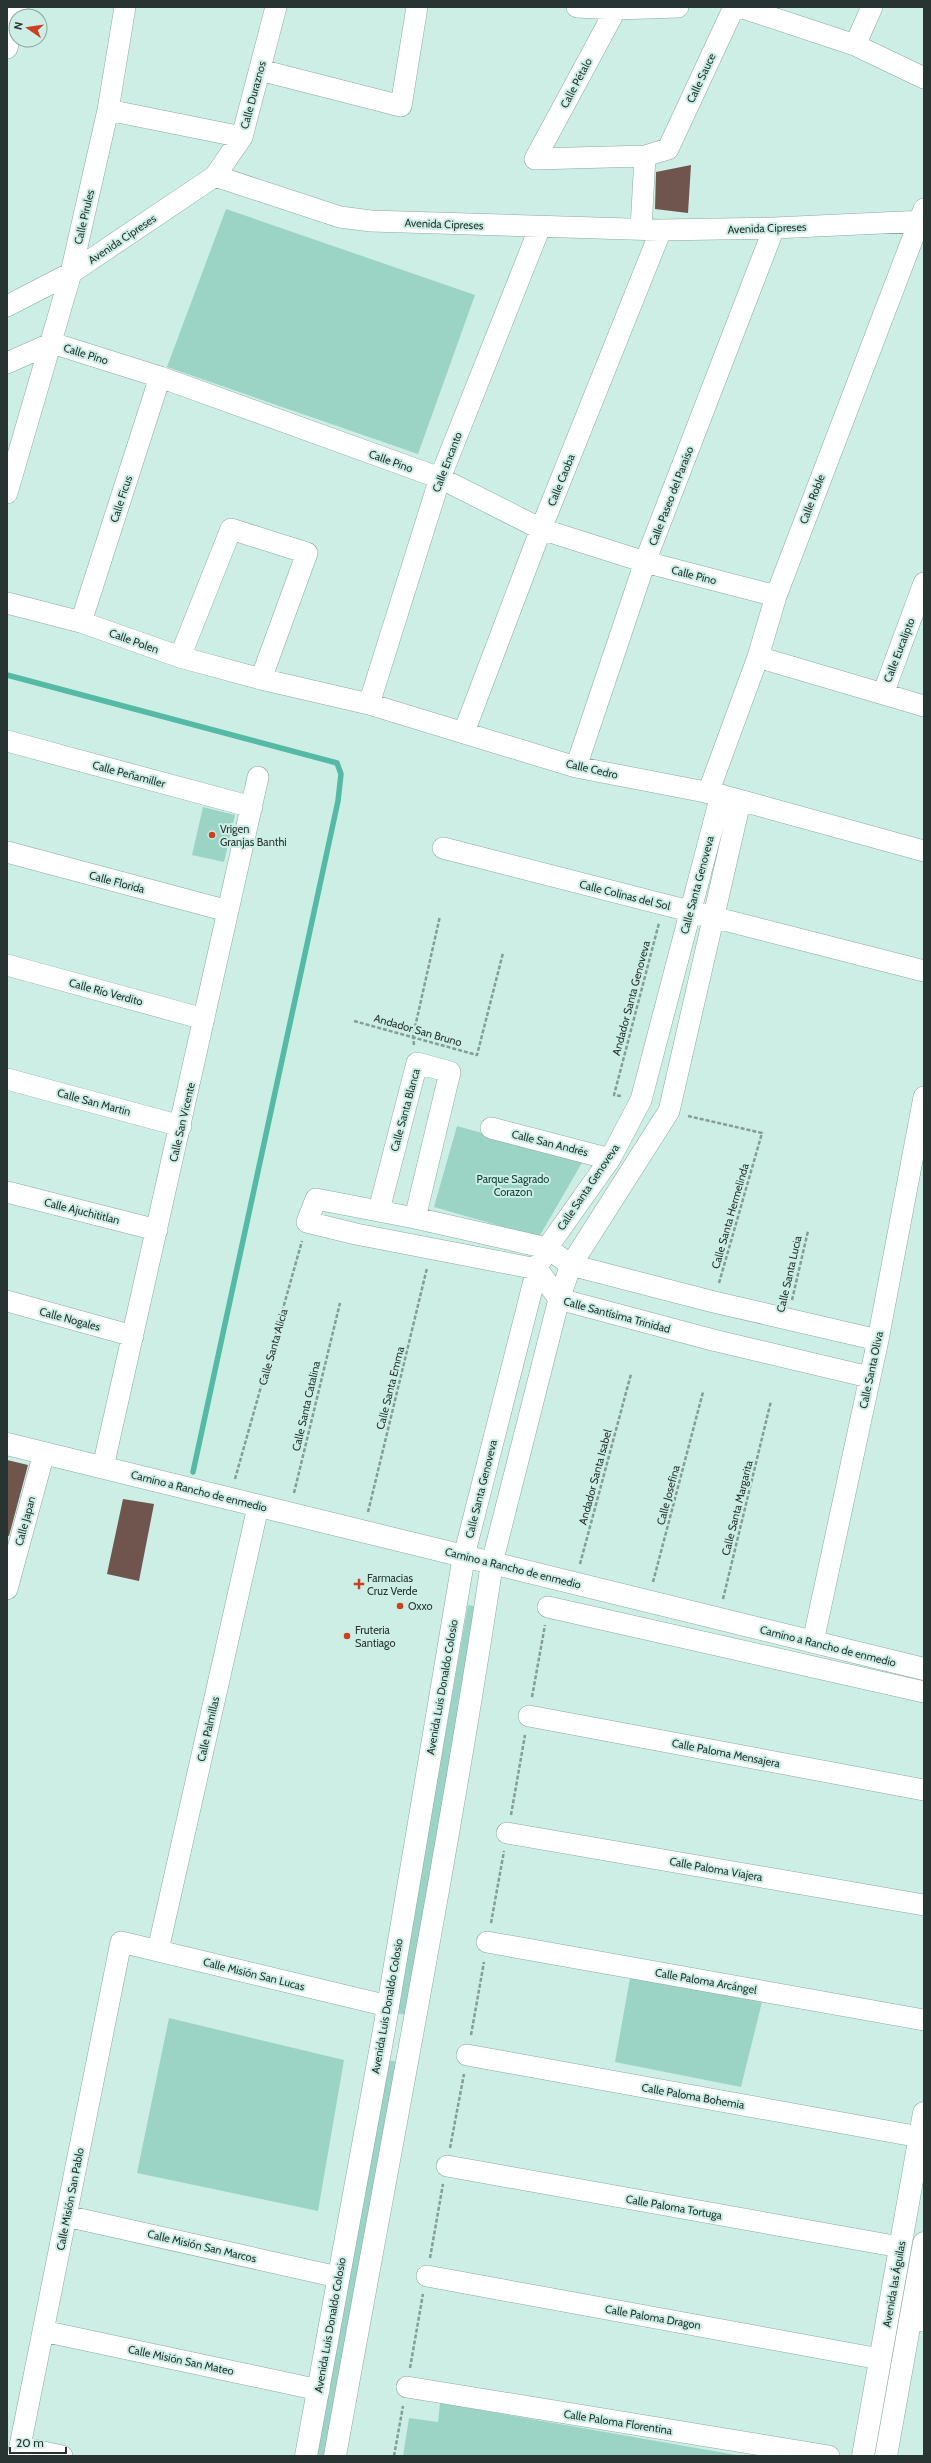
<svg xmlns="http://www.w3.org/2000/svg" width="931" height="2463" font-family="Cabin,sans-serif">
<style>
.green{fill:#9bd4c5}
.lines{fill:none;stroke-linecap:round;stroke-linejoin:round}
.stream{stroke:#54baa5;stroke-width:5.5}
.building{fill:#70554f}
.minor-casing{stroke:#8aaaa1;stroke-width:22}
.tertiary-casing{stroke:#8aaaa1;stroke-width:23}
.path{stroke:#849d96;stroke-width:2.5;stroke-dasharray:4 2;stroke-linecap:butt}
.minor{stroke:#fff;stroke-width:21}
.tertiary{stroke:#fff;stroke-width:22}
.poi-dot{fill:#cb4120;stroke:#cceee5;stroke-width:1.5}
.labels{text-anchor:middle;dominant-baseline:central;stroke-width:4;stroke-linejoin:round;paint-order:stroke}
.street-label{font-size:11px;fill:#273431;stroke:#cceee5}
.poi-label{font-size:11px;fill:#273431;stroke:#cceee5;text-anchor:start}
.park-label{font-size:11px;fill:#134138;stroke:#cceee5}
</style>
<rect width="100%" height="100%" fill="#cceee5"/>
<path class="green" d="M226,209L475,295L418,454L167,367Z
M203,807L235,815L224,862L192,855Z
M457,1126L583,1161L539,1237L434,1207Z
M468,1605L478,1607L406,2015L396,2013Z
M630,1978L762,2002L741,2087L615,2062Z
M169,2018L344,2060L318,2211L137,2173Z
M388,2060L397,2062L327,2456H317Z
M440,2403L742,2456H403L409,2418L438,2422Z"/>
<g class="lines">
<path class="stream" d="M7,675L337,763L341,774L338,801L193,1472"/>
</g>
<path class="building" d="M691,165L688,213L655,209L656,172Z
M7,1460L28,1465L9,1536H7Z
M123,1499L154,1504L139,1581L107,1574Z"/>
<g class="lines">
<defs>
<path id="minor" d="M577,7L616,9L678,7
M617,7L535,159L645,156L668,149L734,7
M740,7L855,45L924,78
M855,45L872,7
M7,48L17,7
M260,70L401,106L417,7
M108,110L242,137
M215,176L340,217L371,221L661,230L774,228L924,221
M641,229L645,156
M7,306L71,273L215,176L242,137L276,7
M7,363L52,343L160,377L440,478L541,529L645,562L776,596
M7,493L71,273L108,110L125,7
M7,603L81,622L180,657L261,679L369,704L576,767L721,795L924,851
M81,622L160,377
M180,657L231,529L307,553L261,679
M758,657L924,706
M883,694L924,583
M369,704L440,478L540,227
M464,732L541,529L661,230
M7,741L252,807
M576,767L645,562L774,228
M708,793L758,657L776,596L924,209
M443,848L924,971
M7,852L228,911
M7,965L204,1019
M7,1079L181,1126
M491,1128L610,1159
M7,1192L157,1230
M379,1210L417,1063L450,1072L415,1218
M7,1301L133,1336
M869,1377L713,1340L559,1299L537,1269L356,1234L307,1222L316,1199L415,1218L547,1248L571,1265L714,1302L878,1340
M103,1467L258,777
M464,1556L537,1269L547,1248L610,1159L641,1100L721,795
M492,1563L559,1299L571,1265L669,1111L740,802
M7,1589L44,1453
M548,1607L924,1692
M813,1642L878,1340L924,1097
M529,1716L924,1790
M507,1833L924,1905
M487,1942L924,2020
M158,1950L258,1507
M467,2055L920,2137
M447,2166L900,2247
M66,2216L338,2277
M427,2276L880,2359
M910,2319L924,2321
M43,2331L319,2390
M407,2387L829,2456
M20,2447L62,2456
M18,2456L121,1942L388,2006"/>
<path id="tertiary" d="M7,1444L924,1669
M306,2456L384,2030L464,1556
M335,2456C388,2159 447,1862 492,1563
M863,2456L924,2113
M886,2456L924,2243"/>
</defs>
<use href="#minor" class="minor-casing"/>
<use href="#tertiary" class="tertiary-casing"/>
<path class="path" d="M354,1021L477,1055L503,953
M414,1045L413,1036L440,916
M621,1096L614,1095L659,923
M688,1116L762,1133L719,1283
M792,1300L808,1231
M235,1479L302,1241
M294,1493L340,1303
M368,1512L427,1268
M580,1564L631,1374
M653,1582L703,1392
M723,1599L771,1401
M532,1697L545,1625
M511,1815L525,1735
M491,1923L504,1851
M471,2035L484,1962
M450,2148L464,2074
M430,2258L443,2184
M410,2368L423,2294
M394,2456L403,2406"/>
<use href="#minor" class="minor"/>
<use href="#tertiary" class="tertiary"/>
</g>
<g class="poi-dot">
<circle cx="212" cy="835" r="4"/>
<path d="M357 1578h4v4h4v4h-4v4h-4v-4h-4v-4h4z"/>
<circle cx="400" cy="1606" r="4"/>
<circle cx="347" cy="1636" r="4"/>
</g>
<g class="labels">
<g class="street-label">
<text transform="translate(701 78) rotate(-65)">Calle Sauce</text>
<text transform="translate(576 83) rotate(-62)">Calle Pétalo</text>
<text transform="translate(253 95) rotate(-75)">Calle Duraznos</text>
<text transform="translate(84 217) rotate(-77)">Calle Pirules</text>
<text transform="translate(444 224) rotate(2)">Avenida Cipreses</text>
<text transform="translate(767 228) rotate(-2)">Avenida Cipreses</text>
<text transform="translate(122 239) rotate(-34)">Avenida Cipreses</text>
<text transform="translate(86 354) rotate(17)">Calle Pino</text>
<text transform="translate(391 461) rotate(20)">Calle Pino</text>
<text transform="translate(447 462) rotate(-69)">Calle Encanto</text>
<text transform="translate(561 480) rotate(-68)">Calle Caoba</text>
<text transform="translate(671 496) rotate(-69)">Calle Paseo del Paraíso</text>
<text transform="translate(121 499) rotate(-72)">Calle Ficus</text>
<text transform="translate(812 499) rotate(-69)">Calle Roble</text>
<text transform="translate(694 575) rotate(14)">Calle Pino</text>
<text transform="translate(134 641) rotate(20)">Calle Polen</text>
<text transform="translate(899 650) rotate(-69)">Calle Eucalipto</text>
<text transform="translate(592 769) rotate(13)">Calle Cedro</text>
<text transform="translate(129 774) rotate(15)">Calle Peñamiller</text>
<text transform="translate(117 882) rotate(15)">Calle Florida</text>
<text transform="translate(697 885) rotate(-75)">Calle Santa Genoveva</text>
<text transform="translate(625 895) rotate(14)">Calle Colinas del Sol</text>
<text transform="translate(106 992) rotate(15)">Calle Río Verdito</text>
<text transform="translate(631 998) rotate(-75)">Andador Santa Genoveva</text>
<text transform="translate(418 1030) rotate(16)">Andador San Bruno</text>
<text transform="translate(94 1102) rotate(15)">Calle San Martin</text>
<text transform="translate(405 1110) rotate(-75)">Calle Santa Blanca</text>
<text transform="translate(182 1122) rotate(-77)">Calle San Vicente</text>
<text transform="translate(550 1143) rotate(14)">Calle San Andrés</text>
<text transform="translate(588 1187) rotate(-56)">Calle Santa Genoveva</text>
<text transform="translate(82 1211) rotate(14)">Calle Ajuchititlan</text>
<text transform="translate(730 1216) rotate(-74)">Calle Santa Hermelinda</text>
<text transform="translate(789 1274) rotate(-77)">Calle Santa Lucia</text>
<text transform="translate(617 1315) rotate(15)">Calle Santísima Trinidad</text>
<text transform="translate(70 1319) rotate(15)">Calle Nogales</text>
<text transform="translate(273 1347) rotate(-74)">Calle Santa Alicia</text>
<text transform="translate(871 1370) rotate(-78)">Calle Santa Oliva</text>
<text transform="translate(390 1388) rotate(-76)">Calle Santa Emma</text>
<text transform="translate(306 1406) rotate(-77)">Calle Santa Catalina</text>
<text transform="translate(595 1477) rotate(-75)">Andador Santa Isabel</text>
<text transform="translate(481 1489) rotate(-76)">Calle Santa Genoveva</text>
<text transform="translate(199 1491) rotate(14)">Camino a Rancho de enmedio</text>
<text transform="translate(668 1495) rotate(-75)">Calle Josefina</text>
<text transform="translate(737 1508) rotate(-76)">Calle Santa Margarita</text>
<text transform="translate(25 1521) rotate(-75)">Calle Japan</text>
<text transform="translate(513 1568) rotate(14)">Camino a Rancho de enmedio</text>
<text transform="translate(828 1646) rotate(14)">Camino a Rancho de enmedio</text>
<text transform="translate(442 1687) rotate(-80)">Avenida Luis Donaldo Colosio</text>
<text transform="translate(208 1729) rotate(-77)">Calle Palmillas</text>
<text transform="translate(726 1753) rotate(11)">Calle Paloma Mensajera</text>
<text transform="translate(716 1869) rotate(10)">Calle Paloma Viajera</text>
<text transform="translate(254 1974) rotate(14)">Calle Misión San Lucas</text>
<text transform="translate(706 1981) rotate(10)">Calle Paloma Arcángel</text>
<text transform="translate(387 2006) rotate(-80)">Avenida Luis Donaldo Colosio</text>
<text transform="translate(693 2096) rotate(10)">Calle Paloma Bohemia</text>
<text transform="translate(70 2199) rotate(-79)">Calle Misión San Pablo</text>
<text transform="translate(674 2207) rotate(10)">Calle Paloma Tortuga</text>
<text transform="translate(202 2246) rotate(13)">Calle Misión San Marcos</text>
<text transform="translate(894 2284) rotate(-80)">Avenida las Águilas</text>
<text transform="translate(653 2317) rotate(10)">Calle Paloma Dragon</text>
<text transform="translate(330 2325) rotate(-80)">Avenida Luis Donaldo Colosio</text>
<text transform="translate(181 2360) rotate(12)">Calle Misión San Mateo</text>
<text transform="translate(618 2422) rotate(9)">Calle Paloma Florentina</text>
</g>
<g class="poi-label">
<text x="220" y="829">Vrigen<tspan x="220" dy="13">Granjas Banthi</tspan></text>
<text x="367" y="1578">Farmacias<tspan x="367" dy="13">Cruz Verde</tspan></text>
<text x="408" y="1606">Oxxo</text>
<text x="355" y="1630">Fruteria<tspan x="355" dy="13">Santiago</tspan></text>
</g>
<g class="park-label">
<text x="513" y="1179">Parque Sagrado<tspan x="513" dy="13">Corazon</tspan></text>
</g>
</g>
<rect width="931" height="2463" fill="none" stroke="#273431" stroke-width="16"/>
<g transform="translate(28 28) rotate(283)"><circle r="19" fill="#cceee5" stroke="#8aa49d"/>
<path d="M0-3L7 15L0 10L-7 15Z" fill="#cb4120"/>
<text y="-6" font-size="11" font-weight="bold" text-anchor="middle" fill="#273431">N</text>
</g>
<path d="M10 2447v6h56v-6" fill="none" stroke="#273431" stroke-width="2"/>
<text x="16" y="2447" font-size="12" fill="#273431" stroke="#cceee5" stroke-width="3" paint-order="stroke">20 m</text>
</svg>
